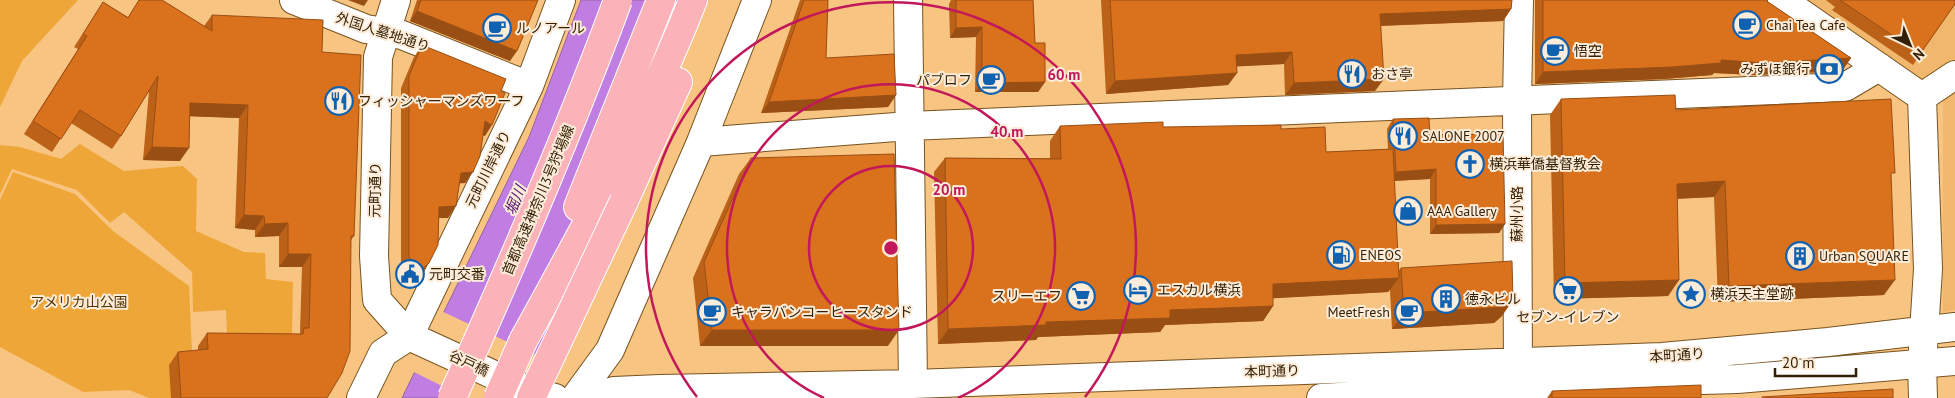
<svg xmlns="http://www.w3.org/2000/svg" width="1955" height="398" font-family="'PT Sans','Noto Sans JP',sans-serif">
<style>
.built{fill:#f1b86d}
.green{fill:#efa639}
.water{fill:#c07ee3;stroke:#9662a0}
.pier{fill:#f8c481}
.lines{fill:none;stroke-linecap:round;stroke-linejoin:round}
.minor-casing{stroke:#775320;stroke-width:30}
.highway-casing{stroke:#fff;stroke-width:30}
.minor{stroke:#fff;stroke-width:28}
.highway{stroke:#fbb2b9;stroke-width:28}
.highway-bridge-casing{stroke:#fff;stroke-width:30;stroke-linecap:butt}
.highway-bridge{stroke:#fbb2b9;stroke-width:28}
.wall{fill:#bb6118}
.shaded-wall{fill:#994f14}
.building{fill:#da711c;stroke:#994f14}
.ring{fill:none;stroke:#c2185b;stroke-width:2.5}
.labels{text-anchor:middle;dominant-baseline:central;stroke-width:4;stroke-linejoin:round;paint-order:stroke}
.poi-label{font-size:14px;fill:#331f03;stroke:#fcecd9;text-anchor:start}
.street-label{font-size:14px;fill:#331f03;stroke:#fcecd9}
.park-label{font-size:14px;fill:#523300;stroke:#fcecd9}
.water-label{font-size:15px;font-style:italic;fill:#541470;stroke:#fcecd9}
.centre{fill:#c2185b;stroke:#fcecd9;stroke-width:2.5}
.ring-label{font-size:15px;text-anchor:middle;font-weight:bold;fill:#c2185b;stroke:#fcecd9;stroke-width:4;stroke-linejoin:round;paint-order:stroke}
</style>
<rect width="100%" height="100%" fill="#f8c481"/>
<path class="built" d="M1799,0H1955V310L1943,312V101Z"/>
<path class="green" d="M0,0H78L22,61L0,107Z
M80,144L124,171L183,166L197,179L196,231L244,252L265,253L266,279L293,282L292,334L227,337L226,310L193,312L192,272L124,212L110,223L77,190L12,169L0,194V145L20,147L61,159Z
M13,172L75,194L113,231L189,286L192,352L284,398H149L129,390L83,392L0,347V200Z"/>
<path class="water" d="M581,0H692L522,398H402L529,137Z"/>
<path class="pier" d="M441,311L542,358L524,398H466L412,371Z"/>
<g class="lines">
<defs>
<path id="minor" d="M294,0L366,29L402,35L529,86
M396,0L378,57L374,256L377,300L409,336L529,391L555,398
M908,0L913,384
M1782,0L1922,97
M1922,97L1928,269L1922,364L1923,398
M1922,97L1955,75
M701,142L909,126L1845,87L1879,67
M409,336L529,86L561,0
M1518,382L1517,100L1519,0
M361,398L383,353L409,336
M575,398L610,350L701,142L757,0
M589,398L614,391L660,389L913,384L1662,357L1828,342L1955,327
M1321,398L1599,383L1737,379L1955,361"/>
<path id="highway" d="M624,201L678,82
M578,207L661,0
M523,341C584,230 647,118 693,0"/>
</defs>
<use href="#minor" class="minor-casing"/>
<use href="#highway" class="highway-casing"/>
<use href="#minor" class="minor"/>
<use href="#highway" class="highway"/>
<defs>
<path id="highway-bridge" d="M452,398C511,267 568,135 618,0
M498,398L523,341
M531,398L624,201"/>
</defs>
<use href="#highway-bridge" class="highway-bridge-casing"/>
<use href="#highway-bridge" class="highway-bridge"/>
</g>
<path class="wall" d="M139,0H162L204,26L212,15L322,52L354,236L351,240L327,398H171L169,365L178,352L198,350V346L207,333L300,334V333L302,267H279V236L255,237V230L235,228L239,118L190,116L180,161L143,160L149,91L121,136L112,149L71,123L52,152L24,134L78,49L74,47L103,2L128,17Z
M417,0H538L510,61L410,21Z
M800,0H828L826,58L896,95L888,107L761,113Z
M951,0H1033L1035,43L1045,82L1038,92H975L976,37L950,38L949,4Z
M1101,0H1512L1511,9L1503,21L1381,26L1375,91L1285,95L1284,64L1236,66L1237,73L1228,85L1106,94Z
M1535,0H1765L1851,58L1842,71L1755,75L1714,73L1712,75L1664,79L1535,84Z
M1826,0H1955V4L1913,65L1832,10L1835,7Z
M422,45L485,136L483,135L473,172L465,183H459L448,218H439L429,263L421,274L413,282L401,269V88L414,57Z
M1561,99L1676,110L1891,178L1884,295L1718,302L1714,197L1677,199L1679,280L1668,296L1554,299L1550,115Z
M1393,119L1430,135L1505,224L1499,233L1430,234V179L1394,181L1398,271L1401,268L1502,316L1494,323L1392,329L1390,290L1388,292L1273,298V306L1263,321L1165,325L1160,332L1038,337L1036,340L938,344L934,172L945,158H1050V141L1060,126L1163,127L1281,129L1326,152L1388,149L1387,129Z
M751,158L888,346H700L693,278L739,174Z
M1552,391L1701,398H1547Z"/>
<path class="shaded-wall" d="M348,0H368L364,6Z
M1511,9L1503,21L1372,26L1380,14Z
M417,11L517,51L510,61L410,21Z
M982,27L976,37L950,38L956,28Z
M1292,52L1284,64L1227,67L1236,55Z
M1851,58L1842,71L1755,75L1714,73L1712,75L1664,79L1535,84L1543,72L1721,60Z
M1237,73L1228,85L1106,94L1115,81Z
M1384,79L1375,91L1285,95L1294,83Z
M1045,82L1038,92H975L982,83Z
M896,95L888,107L761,113L769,102Z
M190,103L248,105L239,118L181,116Z
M485,121L492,125L485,136L477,133Z
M152,147L189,148L180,161L143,160Z
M1436,169L1430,179L1389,181L1396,172Z
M473,172L465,183L453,184L461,173Z
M1725,181L1714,197L1666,199L1677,184Z
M456,206L448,218H431L439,207Z
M244,215L264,216L255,230L235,228Z
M288,223L279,236L255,237L265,224Z
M1505,224L1499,233L1430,234L1436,225Z
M288,254H311L302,267H279Z
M429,263L421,274L413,282L420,271Z
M1399,278L1388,292L1262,299L1273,284Z
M1679,280L1668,296L1554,299L1565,283Z
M1895,280L1884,295L1718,302L1729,286Z
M1513,300L1502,316L1494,323L1392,329L1404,313Z
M1273,306L1263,321L1165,325L1160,332L1038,337L1036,340L938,344L948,329L1046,322L1170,310Z
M712,330H899L888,346H700Z"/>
<path class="building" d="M139,0H162L212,31V15L323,20L322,52L361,55L354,236H351L350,351L342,373L327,398H181L178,352L208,349L207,333L303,334L304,328H309L311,254H288V223L265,224L264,216L244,215L248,105L190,103L189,148L152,147L158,76L121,136L80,110L61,139L33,121L87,36L83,34L103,2L128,18Z
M421,0H538L517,51L417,11Z
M804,0H828L826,58L894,54L896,95L769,102Z
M956,0H1033L1035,43H1045V82L982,83V27L956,28Z
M1110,0H1512L1511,9L1380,14L1384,79L1294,83L1292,52L1236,55L1237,73L1115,81Z
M1543,0H1765L1851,58L1764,63L1721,60V63L1672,67L1543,72Z
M1840,0H1955V4L1920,54Z
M422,45L506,79L501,91L505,93L492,125L485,121L480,156L473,172L461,173L456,206L439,207L438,245L429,263L420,271L409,257V76Z
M1675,95L1676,110L1891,99L1895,173H1891L1895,280L1729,286L1725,181L1677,184L1679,280L1565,283L1561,99Z
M1429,118L1430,135L1503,134L1505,224L1436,225V169L1396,172L1393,119Z
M1163,122V127L1281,125V129L1325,127L1326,152L1393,149L1399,278L1273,284V306L1170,310V318L1046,322V325L948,329L945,158L1061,159L1060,126Z
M894,154L899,330H712L704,262L751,158Z
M1512,261L1513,300L1505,307L1404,313L1401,268Z
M1701,385V398H1552V391Z
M1893,389V398H1762V397Z"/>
<g class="ring">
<circle cx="891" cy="248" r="82"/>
<path d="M824 398A164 164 0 1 1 958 398"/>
<path d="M697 397A245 245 0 1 1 1085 397"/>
</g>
<defs>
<symbol id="cafe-ring" viewBox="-11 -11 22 22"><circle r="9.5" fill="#fcecd9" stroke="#1062b1" stroke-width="1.5"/><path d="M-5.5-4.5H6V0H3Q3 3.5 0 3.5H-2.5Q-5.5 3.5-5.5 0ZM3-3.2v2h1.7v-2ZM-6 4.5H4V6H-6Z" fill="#1062b1"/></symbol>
<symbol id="bank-ring" viewBox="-11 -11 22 22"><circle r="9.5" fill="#fcecd9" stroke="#1062b1" stroke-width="1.5"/><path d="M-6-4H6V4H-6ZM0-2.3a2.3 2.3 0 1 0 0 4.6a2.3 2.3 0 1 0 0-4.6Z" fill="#1062b1"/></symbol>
<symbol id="restaurant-ring" viewBox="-11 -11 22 22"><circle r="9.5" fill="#fcecd9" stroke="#1062b1" stroke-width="1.5"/><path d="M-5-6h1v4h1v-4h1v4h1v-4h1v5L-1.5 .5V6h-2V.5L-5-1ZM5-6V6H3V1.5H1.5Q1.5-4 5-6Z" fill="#1062b1"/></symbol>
<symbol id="church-ring" viewBox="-11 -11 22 22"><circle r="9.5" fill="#fcecd9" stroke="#1062b1" stroke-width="1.5"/><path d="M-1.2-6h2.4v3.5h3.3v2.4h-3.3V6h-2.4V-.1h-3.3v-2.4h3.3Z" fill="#1062b1"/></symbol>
<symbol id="shop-ring" viewBox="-11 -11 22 22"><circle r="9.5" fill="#fcecd9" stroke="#1062b1" stroke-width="1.5"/><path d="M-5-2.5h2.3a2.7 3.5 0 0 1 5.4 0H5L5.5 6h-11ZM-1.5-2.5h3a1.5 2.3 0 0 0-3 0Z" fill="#1062b1"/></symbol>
<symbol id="fuel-ring" viewBox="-11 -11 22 22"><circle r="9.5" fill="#fcecd9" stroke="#1062b1" stroke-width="1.5"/><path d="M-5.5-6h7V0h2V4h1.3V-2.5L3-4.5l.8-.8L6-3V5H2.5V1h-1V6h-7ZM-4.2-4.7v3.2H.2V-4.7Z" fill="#1062b1"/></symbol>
<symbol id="building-ring" viewBox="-11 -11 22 22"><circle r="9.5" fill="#fcecd9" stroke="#1062b1" stroke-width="1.5"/><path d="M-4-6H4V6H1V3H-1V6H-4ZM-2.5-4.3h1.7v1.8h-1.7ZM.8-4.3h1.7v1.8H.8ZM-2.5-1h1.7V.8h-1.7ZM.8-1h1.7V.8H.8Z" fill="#1062b1"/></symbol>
<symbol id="civic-ring" viewBox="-11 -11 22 22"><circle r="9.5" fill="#fcecd9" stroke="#1062b1" stroke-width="1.5"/><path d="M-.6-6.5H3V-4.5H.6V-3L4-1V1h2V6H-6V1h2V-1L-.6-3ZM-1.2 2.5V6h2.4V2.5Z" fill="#1062b1"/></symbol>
<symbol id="hotel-ring" viewBox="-11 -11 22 22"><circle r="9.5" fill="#fcecd9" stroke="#1062b1" stroke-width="1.5"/><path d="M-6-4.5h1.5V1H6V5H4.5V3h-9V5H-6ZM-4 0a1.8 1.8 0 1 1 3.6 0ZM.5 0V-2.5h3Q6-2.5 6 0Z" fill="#1062b1"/></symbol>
<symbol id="supermarket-ring" viewBox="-11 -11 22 22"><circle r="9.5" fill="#fcecd9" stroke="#1062b1" stroke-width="1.5"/><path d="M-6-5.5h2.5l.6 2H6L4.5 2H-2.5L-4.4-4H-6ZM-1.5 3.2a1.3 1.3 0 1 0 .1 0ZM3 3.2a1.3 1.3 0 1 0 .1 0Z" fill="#1062b1"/></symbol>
<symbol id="sight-ring" viewBox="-11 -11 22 22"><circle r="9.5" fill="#fcecd9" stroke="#1062b1" stroke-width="1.5"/><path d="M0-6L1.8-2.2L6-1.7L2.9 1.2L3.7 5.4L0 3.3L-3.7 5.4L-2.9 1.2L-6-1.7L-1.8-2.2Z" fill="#1062b1"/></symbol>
</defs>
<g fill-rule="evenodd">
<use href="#cafe-ring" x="1731" y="9" width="32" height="32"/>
<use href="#cafe-ring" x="481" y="12" width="32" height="32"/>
<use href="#cafe-ring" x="1539" y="35" width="32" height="32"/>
<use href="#bank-ring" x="1813" y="53" width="32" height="32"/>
<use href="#restaurant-ring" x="1336" y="58" width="32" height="32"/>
<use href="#cafe-ring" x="975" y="64" width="32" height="32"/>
<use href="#restaurant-ring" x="323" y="85" width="32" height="32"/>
<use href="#restaurant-ring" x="1387" y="120" width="32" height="32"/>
<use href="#church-ring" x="1454" y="148" width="32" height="32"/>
<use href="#shop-ring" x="1392" y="195" width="32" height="32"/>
<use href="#fuel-ring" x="1325" y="239" width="32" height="32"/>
<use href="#building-ring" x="1784" y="240" width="32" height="32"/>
<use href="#civic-ring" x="394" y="258" width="32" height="32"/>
<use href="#hotel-ring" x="1122" y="274" width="32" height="32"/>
<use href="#supermarket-ring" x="1552" y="275" width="32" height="32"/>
<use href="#sight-ring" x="1675" y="278" width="32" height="32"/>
<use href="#supermarket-ring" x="1065" y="280" width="32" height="32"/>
<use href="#building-ring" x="1430" y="283" width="32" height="32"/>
<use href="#cafe-ring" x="696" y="296" width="32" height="32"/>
<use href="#cafe-ring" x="1393" y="296" width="32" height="32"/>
</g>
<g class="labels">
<g class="poi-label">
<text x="1766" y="25">Chai Tea Cafe</text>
<text x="516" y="28">ルノアール</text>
<text x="1574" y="51">悟空</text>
<text x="1810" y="69" text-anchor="end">みずほ銀行</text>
<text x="1371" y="74">おさ亭</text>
<text x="972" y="80" text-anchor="end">パブロフ</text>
<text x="358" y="101">フィッシャーマンズワーフ</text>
<text x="1422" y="136">SALONE 2007</text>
<text x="1489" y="164">横浜華僑基督教会</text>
<text x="1427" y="211">AAA Gallery</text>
<text x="1360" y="255">ENEOS</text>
<text x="1819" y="256">Urban SQUARE</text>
<text x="429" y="274">元町交番</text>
<text x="1157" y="290">エスカル横浜</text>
<text x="1710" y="294">横浜天主堂跡</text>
<text x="1062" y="296" text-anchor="end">スリーエフ</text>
<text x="1465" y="299">徳永ビル</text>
<text x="731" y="312">キャラバンコーヒースタンド</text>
<text x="1390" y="312" text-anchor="end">MeetFresh</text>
<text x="1568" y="317" text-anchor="middle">セブン-イレブン</text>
</g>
<g class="street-label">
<text transform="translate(383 32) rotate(18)">外国人墓地通り</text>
<text transform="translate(488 169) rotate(-64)">元町川岸通り</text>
<text transform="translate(375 190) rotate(-89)">元町通り</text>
<text transform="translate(538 200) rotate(-67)">首都高速神奈川3号狩場線</text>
<text transform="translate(1517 214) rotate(-90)">蘇州小路</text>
<text transform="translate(1677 355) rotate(-4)">本町通り</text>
<text transform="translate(469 363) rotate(25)">谷戸橋</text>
<text transform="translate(1272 371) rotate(-2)">本町通り</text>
</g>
<g class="park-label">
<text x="79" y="302">アメリカ山公園</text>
</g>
<g class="water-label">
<text transform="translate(515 200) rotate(-67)">堀川</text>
</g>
</g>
<circle cx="891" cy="248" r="8" class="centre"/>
<g class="ring-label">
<text x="1064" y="80">60 m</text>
<text x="1007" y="137">40 m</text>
<text x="949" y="195">20 m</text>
</g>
<g transform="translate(1910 45) rotate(137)" stroke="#fcecd9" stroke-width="4" paint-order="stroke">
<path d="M0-4L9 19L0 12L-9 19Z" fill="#331f03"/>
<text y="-8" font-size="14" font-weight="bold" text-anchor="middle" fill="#331f03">N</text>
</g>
<path d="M1775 368v8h81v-8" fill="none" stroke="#331f03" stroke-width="2.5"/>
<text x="1782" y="368" font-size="15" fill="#331f03" stroke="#fcecd9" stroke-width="4" paint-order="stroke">20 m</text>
</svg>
